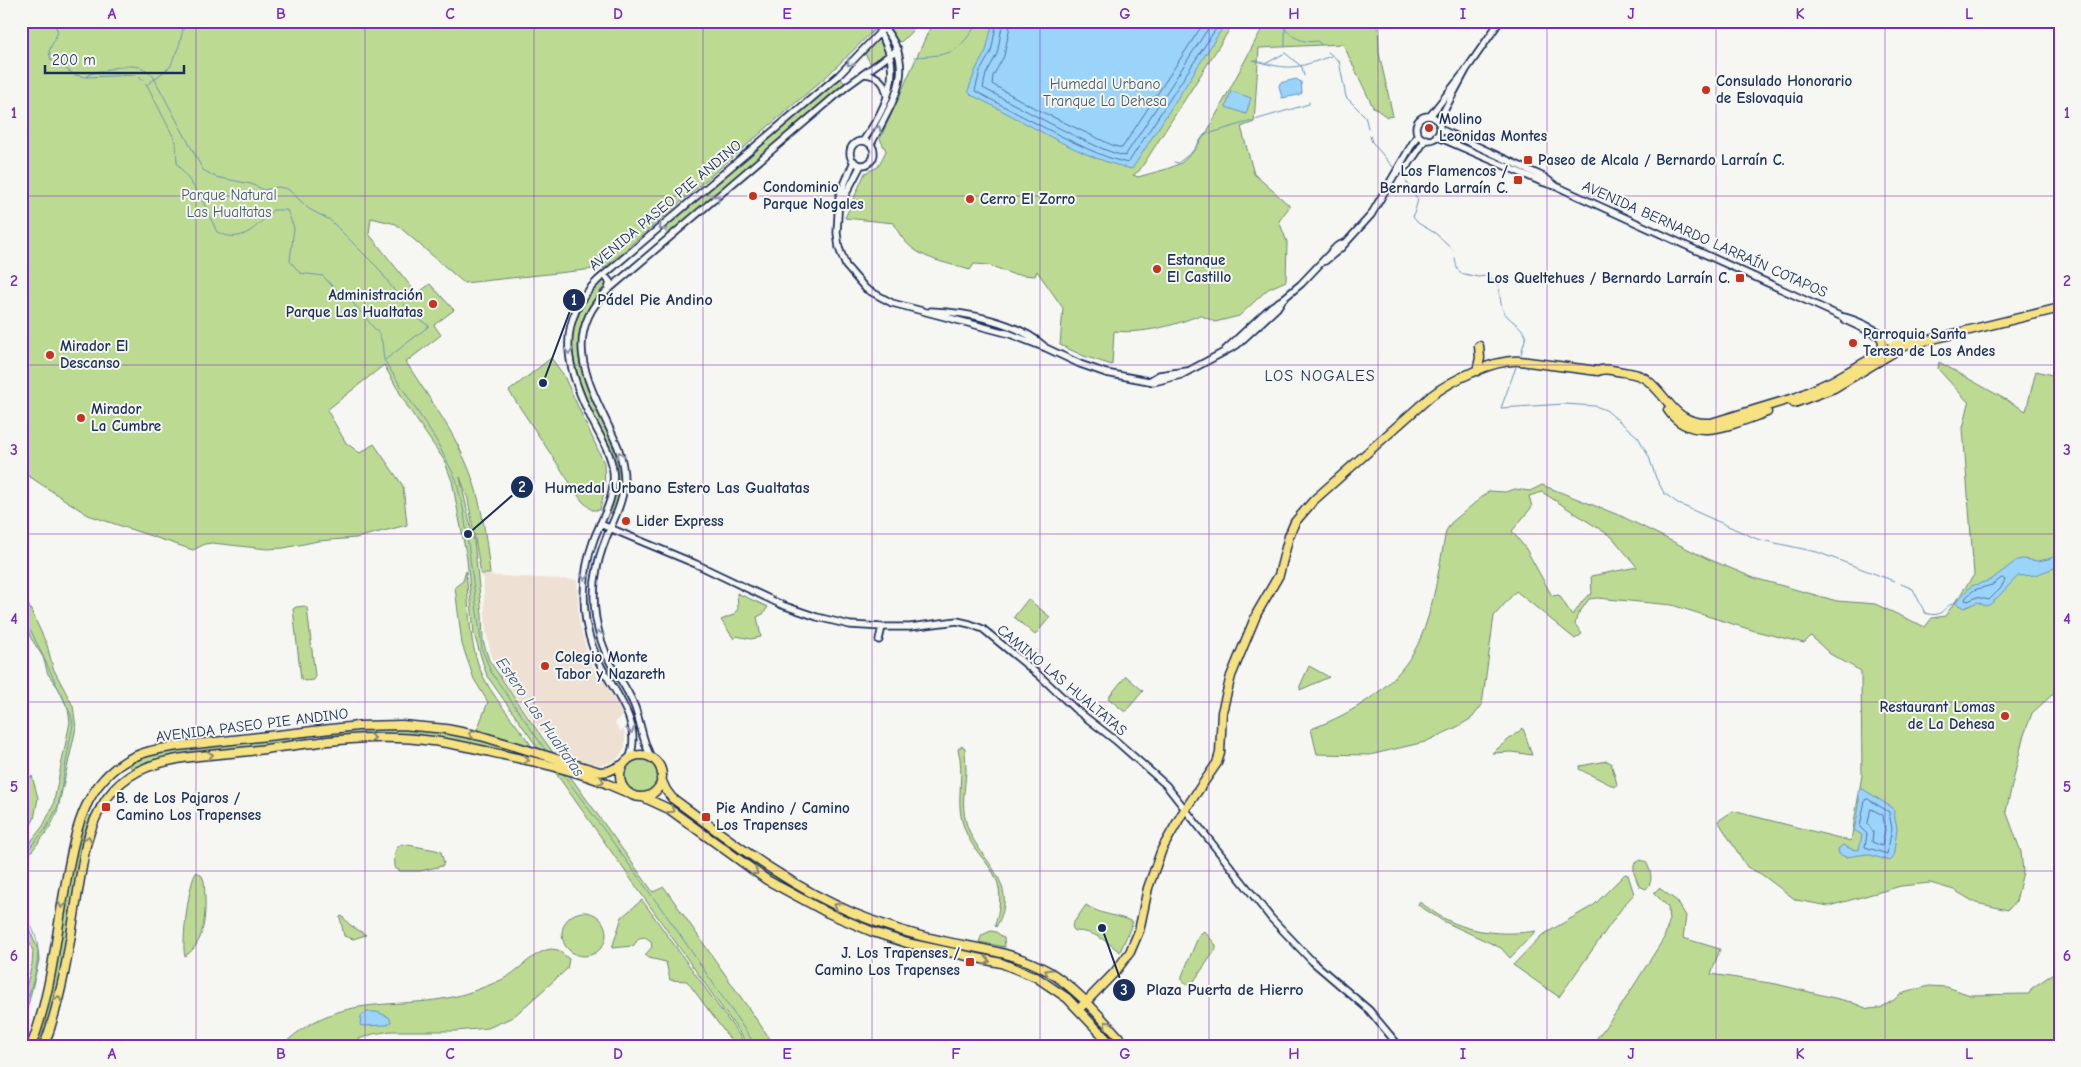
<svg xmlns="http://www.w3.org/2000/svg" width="2081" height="1067" font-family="'Comic Neue',sans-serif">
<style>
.built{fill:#eee1d3}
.green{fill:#bdda92;stroke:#6c8478;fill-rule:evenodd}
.water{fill:#9bd4fb;stroke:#6892bc}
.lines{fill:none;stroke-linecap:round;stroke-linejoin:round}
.shore{stroke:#4e719d;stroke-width:1}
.stream{stroke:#6892bc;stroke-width:1}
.minor-casing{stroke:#1b2f5e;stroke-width:9}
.major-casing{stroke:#1b2f5e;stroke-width:11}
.minor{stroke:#f6f6f2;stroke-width:5.5}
.major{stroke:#f7e281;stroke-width:8}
.oneway{stroke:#8892a8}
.oneway2{stroke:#898870}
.grid{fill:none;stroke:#7b2cbf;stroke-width:1;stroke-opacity:0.55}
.poi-dot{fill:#c8321e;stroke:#f6f6f2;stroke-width:2}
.labels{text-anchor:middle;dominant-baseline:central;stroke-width:4;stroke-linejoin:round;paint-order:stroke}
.poi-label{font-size:15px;font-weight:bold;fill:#1b2f5e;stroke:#f6f6f2;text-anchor:start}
.park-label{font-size:15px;fill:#445a6b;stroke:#f6f6f2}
.street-label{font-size:15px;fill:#1b2f5e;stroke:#f6f6f2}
.neighbourhood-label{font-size:16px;letter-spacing:1px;fill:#1b2f5e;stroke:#f6f6f2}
.water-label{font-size:16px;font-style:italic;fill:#3b5885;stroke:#f6f6f2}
.leader{fill:none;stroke:#1b2f5e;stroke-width:2}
.callout-dot{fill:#1b2f5e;stroke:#f6f6f2;stroke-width:2}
.mark-label{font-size:15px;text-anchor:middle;font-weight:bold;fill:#fff}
.callout-label{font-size:16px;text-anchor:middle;font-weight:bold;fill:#1b2f5e;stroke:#f6f6f2;stroke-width:4;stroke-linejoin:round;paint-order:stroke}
.neatline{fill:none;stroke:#7b2cbf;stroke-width:2}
.grid-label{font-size:16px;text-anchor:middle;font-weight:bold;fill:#7b2cbf}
</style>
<rect width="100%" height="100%" fill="#f6f6f2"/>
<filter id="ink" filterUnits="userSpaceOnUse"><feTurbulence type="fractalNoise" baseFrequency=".02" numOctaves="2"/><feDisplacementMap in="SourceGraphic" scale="10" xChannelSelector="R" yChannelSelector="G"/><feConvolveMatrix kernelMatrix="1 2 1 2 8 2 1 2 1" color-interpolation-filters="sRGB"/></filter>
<g filter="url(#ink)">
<path class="built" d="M483,575L577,580L579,622L587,653L597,676L601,674L623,714L615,723L620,731L624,730L625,736V747L618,759L609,763L599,765L556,753L553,748L501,676L492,658L486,631Z"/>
<path class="green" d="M21,21H883L828,75L604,268L464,283L396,224L371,218L369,234L417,294L430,284L454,310L434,325L441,335L406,362C426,394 449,424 464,458C481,494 486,535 490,574H481L468,499L460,477L474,541L482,615L483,641L489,660L519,705L653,892L664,887L775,1046H749L487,676L474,634L467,559L452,481L444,460L409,409L384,365L327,410L346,443L360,453L374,444L403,486L407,525L356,538L318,541L284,548L267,549L212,543L205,544L193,550L88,515L21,471Z
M897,21H922L901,42L897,41L890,30V27Z
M933,21H1235L1145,162L1139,171L1133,175L1138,177L1167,169L1181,163L1192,153L1207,132L1266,21H1378L1379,53L1393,116L1387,117L1373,107L1343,44L1259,48L1254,122L1241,127L1254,174L1290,206L1279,221L1287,242L1286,281L1268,289L1239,316L1215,322L1200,315C1173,326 1143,334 1114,331L1112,365L1084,356L1060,345L1063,308L1037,271L1035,276L1012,274L989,265L974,264L970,270C938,260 908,258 894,223L845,218L865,173L878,167L886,151L880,139Z
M876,39H881L887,53L872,66L864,52Z
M840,77L845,84L669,235L663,229Z
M604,277L608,282C524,371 648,429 613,514L610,513C625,475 613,456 595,423C564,366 559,328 604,277Z
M551,358L563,374L604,463L605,488L600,510H592L582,501L509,391Z
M1939,362L2026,411L2036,371L2060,377V694L2052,695L2032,713L2023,738L2006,811L2021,852L2023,872L2016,901L2008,910L1976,903L1954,890L1930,883L1901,886L1829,906L1796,900L1761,874L1747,867L1718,821L1733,811L1851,841L1862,775L1861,671L1830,654L1811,636L1804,643L1755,631L1672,605L1597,598L1589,599L1577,616L1575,624L1582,634L1575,639L1516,591L1494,616L1482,705L1472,718L1457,727L1425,742L1395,749L1370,755L1317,754L1311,729C1354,713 1399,685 1419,642C1434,608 1439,567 1446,531L1451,523L1489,491L1505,492L1515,489L1530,491L1542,485L1621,516L1706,558L1754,578L1837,601L1875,604L1925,627L1932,618L1945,616L1974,575L1963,428L1969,403L1938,369ZM1542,492L1612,537L1637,567L1591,576L1592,594C1581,598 1580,608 1572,615L1559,595L1552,596L1526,549L1512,531L1532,507L1529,496Z
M466,571C469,603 468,636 479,667C490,696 516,722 533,748L477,730L488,702L474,679L462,644L455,587L463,581Z
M737,593L768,607L763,614L757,617L761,637L751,639L736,636L734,639L721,620L733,615L738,609Z
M21,594L29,606L47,645L53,668L73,706L76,728L57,813L49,829L21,865V854L43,826L53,806L70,722L68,709L59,689L48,674L43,657L29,635L25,616L21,618Z
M1028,599L1050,617L1035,635L1014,617Z
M305,606L307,608L315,676L314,680L305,681L301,679L293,609L296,607Z
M1309,666L1329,677L1300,690V686Z
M1126,676L1143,691L1125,712L1108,698Z
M399,728C448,733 483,737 528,756L456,742L324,739L322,735L324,733L353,729Z
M1523,728L1532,755L1512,752L1492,753Z
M306,735L308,738L307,741L167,758L150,762L132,771L129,762L151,753Z
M962,746L965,748C965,756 966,764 966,771C965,789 961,804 966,822C976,860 1023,881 996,927L995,925C1013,865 975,868 962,821C956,798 965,773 958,749Z
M622 776a19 19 0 1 1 38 0a19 19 0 1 1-38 0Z
M1607,761L1611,763L1617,784L1615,787L1579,769L1580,766Z
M32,776L38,798L34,819L21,843V782Z
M85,814L92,817L56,996L42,1046H33L75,847Z
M715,838L720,839C767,875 818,903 872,924L873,926L814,903L773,880Z
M402,844L436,850L441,852L444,863L442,866L420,871H400L395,868C395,858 392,849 402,844Z
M1641,860L1646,862C1651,871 1654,881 1646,889L1639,886L1634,873V864Z
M197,872L202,876L204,881C206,905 208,942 185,956C181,947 189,877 197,872Z
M1625,874L1628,875L1634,894L1624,905L1559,997L1513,965L1541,936L1594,905Z
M1659,888L1677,901L1686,916L1683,938L1720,949L1711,974L1776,984L1851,1002L1868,1009L1880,1008L1894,1000L1900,994L1929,986L1947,987L1970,995L2029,994L2032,988L2060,969V1046H1591L1621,1006L1664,938L1669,922L1668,907L1654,893Z
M642,900L747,1046H735L687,981L670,980L666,962L649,958L645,955L652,947L651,941L645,937L639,938L633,946L612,948L622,917Z
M1419,902C1426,906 1432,911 1438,915C1468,933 1503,936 1536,931L1510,958L1501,948L1443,921L1418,905Z
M1086,905C1100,915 1118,915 1133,922L1120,952C1104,940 1095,931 1074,931L1072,925Z
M21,910L38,950L39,960L21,1034V1008L32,964L33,951L21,922Z
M562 934a22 22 0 1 1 44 0a22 22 0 1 1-44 0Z
M342,916L350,925L366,935L353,939L344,936L340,917Z
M877,929L1006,957L1044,973L1042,976L1005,961L930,945Z
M991,931L996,932L1004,938L1005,947L979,942L982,935Z
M1204,931L1216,945V949L1192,984L1188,985L1182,980V976L1199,935Z
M551,949L558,950L569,959L567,969L513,1017L488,1028L455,1031H391L373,1034L339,1046H282C345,984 408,1017 479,989C489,985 501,981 510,975C523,966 536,951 551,949Z"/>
<path class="water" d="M993,21H1227L1132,169C1074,156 1025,120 971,95L968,91L976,69L986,51Z
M1296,79L1301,82L1302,93L1299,95L1282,98L1279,86L1280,83Z
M1231,91L1251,98L1246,114L1226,107Z
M2060,554V566L2035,575L2018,576L1991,604L1986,606L1978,602L1964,608L1955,603L1971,586L1991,580L2017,560L2023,559L2038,561L2048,559Z
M1861,788L1893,808L1897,829L1893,858L1890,861L1867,854L1846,857L1839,854L1838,849L1843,845L1851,849L1859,850L1862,835L1854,830C1857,818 1861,803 1858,792Z
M377,1012L389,1017L391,1022L387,1025L363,1026L360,1025L361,1016L367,1012Z"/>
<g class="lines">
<path class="shore" d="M997,21L991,52L980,71L975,91C1007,108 1038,125 1071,141C1090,150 1108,159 1128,163L1221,21
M1003,21L997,54L986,74L983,88C1014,104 1044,121 1075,136C1092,144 1107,152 1125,156L1213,21
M1011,21L1004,56L993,76L992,84L1036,109L1114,146L1122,148L1205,21
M2002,578L2005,580L2001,588L1989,600L1977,597L1968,601L1965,600L1966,597L1974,590L1992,585Z
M1868,799L1889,812L1892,829L1887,854L1865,847L1867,834L1860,827L1865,800Z
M1871,809L1883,815L1885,830L1882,846L1872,842L1873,832L1868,824Z"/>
<path class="stream" d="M53,21L58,32L49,51L51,60L75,75L86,77L137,75L147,85L176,142L177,163L201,197L217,232C243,245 255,227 273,210H287L294,228L290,261L300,273L323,276L332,286L354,304L379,334L382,342L384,360L436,440L456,479L464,513L482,649L491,672L547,752
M1280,21C1287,35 1301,44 1317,41L1322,45
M1285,29V47
M1328,52L1339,61L1346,97L1365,116L1368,128
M914,57C953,55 957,54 979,21
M1253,60C1291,71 1294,69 1331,56
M1265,64L1285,53L1302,67L1304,76
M87,77L89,74C108,70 139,57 153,76L203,170L216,177L251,184L264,190L278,187L288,189L309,209L330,220L378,268L404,304L417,318L429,326L385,360
M148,84L171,66C173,56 178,51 180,42C182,35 183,28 185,21
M1370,136L1372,142L1393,167
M1174,162L1178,163L1192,152L1204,135L1309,104V102
M1406,181L1418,200L1413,217L1418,223L1435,233L1453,249
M1455,258L1457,268L1460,273L1478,277L1485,276L1497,283C1501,291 1499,301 1503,310C1508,321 1520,323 1526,336L1521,354
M1516,367L1501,408L1564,404L1595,406L1606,410L1638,437L1649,457L1656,478L1664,493L1679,504L1757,539L1817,552L1894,581
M1901,584L1913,589L1925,613C1945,619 1941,606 1955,603
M21,604L26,616
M561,771L674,926L756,1046
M21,864L26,852L46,829L58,806L73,724L71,715L31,631
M21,906C25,916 33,927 36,938C43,960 29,994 21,1015"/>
<defs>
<path id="minor" d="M864,74C878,75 885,82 887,96
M1430,116L1463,74
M1416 128a12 12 0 1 1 24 0a12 12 0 1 1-24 0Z
M1438,122L1466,70L1500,21
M1440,129L1544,177L1556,186
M1436,136L1542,182L1558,187L1840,316C1864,320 1882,337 1905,342
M850 153a12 12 0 1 1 24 0a12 12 0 1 1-24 0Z
M863,141C887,107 905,70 879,32
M854,161L839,197L837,233L839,248L846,266L866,289L892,303L1010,334L1046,348L1080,364L1106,373L1154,382L1181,375L1237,345L1277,308L1283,299
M1397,173L1409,164L1426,139
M838,209L861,165
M1325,261L1341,248L1371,215L1418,134
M604,275L610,282L608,290
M931,311C967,312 1017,322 1044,346
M1842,317L1847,321L1898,345
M1225,350L1272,306L1283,299L1301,284L1337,246L1346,242
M1149,381L1159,375L1187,371
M600,524L696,564L782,605L817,617L850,625L882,627H910L957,621L970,624L983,629L1040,676L1075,709L1115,740L1166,785L1271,918L1313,962L1369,1010L1399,1046
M879,640L882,627
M629,759C643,726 617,695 602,668C594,654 589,638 586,622C582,594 584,566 594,539C603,516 616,497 613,471C611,453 601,438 593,422C568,372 552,325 598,280L839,75L884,28C919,69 891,104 871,144
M652,759C642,742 641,722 634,705C628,690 619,678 611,664C596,635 590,601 597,568C606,519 637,503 618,447C596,395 555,340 608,290L847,86L898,49"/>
<path id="major" d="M1881,337L1883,342L1882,352
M1477,371L1480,358L1479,346
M1794,403L1834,388L1904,346L2060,308
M1668,410C1692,445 1735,423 1767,412
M620 776a21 21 0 1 1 42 0a21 21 0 1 1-42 0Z
M661,779L666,790L672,798C730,840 786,885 853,913C882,925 912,935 943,941C979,949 1015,952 1048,971C1079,990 1102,1019 1127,1046
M643,797L669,809L767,880L828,913L873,932L907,943L1001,963L1036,977L1067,998L1113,1046
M1079,1009L1115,972L1130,952L1139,931L1148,888L1162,849L1182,814L1217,763L1220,753L1222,712L1231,676L1257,613L1279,575L1289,536L1295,522L1314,500L1431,396C1452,380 1494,359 1520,361L1598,371C1604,368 1611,370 1617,371C1627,373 1639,373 1647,380C1670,398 1674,425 1711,423L1797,397L1832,381L1895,345L1907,343L1913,344
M31,1046C50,998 55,944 64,893C73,846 78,793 121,764C138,752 158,749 178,746L358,726L402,725L446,729L481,736L600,772L609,771L624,764
M44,1046C68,982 73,911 86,845C111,753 171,760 250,751C299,745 348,736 398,738C432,739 465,746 499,754C532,761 566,768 598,780C608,784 618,789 629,793"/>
</defs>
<use href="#minor" class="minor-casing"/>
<use href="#major" class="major-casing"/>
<use href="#minor" class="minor"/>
<use href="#major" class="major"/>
</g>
<defs><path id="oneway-chevron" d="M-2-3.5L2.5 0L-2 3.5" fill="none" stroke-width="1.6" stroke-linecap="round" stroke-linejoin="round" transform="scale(1.25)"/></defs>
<g class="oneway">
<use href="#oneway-chevron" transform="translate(850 63) rotate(132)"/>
<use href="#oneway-chevron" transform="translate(878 129) rotate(-64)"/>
<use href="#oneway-chevron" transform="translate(717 198) rotate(-41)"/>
<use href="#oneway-chevron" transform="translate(662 227) rotate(139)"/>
<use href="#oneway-chevron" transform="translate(569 351) rotate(89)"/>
<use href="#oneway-chevron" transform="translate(620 455) rotate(-107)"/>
<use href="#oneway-chevron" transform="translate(585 577) rotate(97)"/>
<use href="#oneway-chevron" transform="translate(599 634) rotate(-105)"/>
<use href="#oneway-chevron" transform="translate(631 730) rotate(78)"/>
</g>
<g class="oneway2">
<use href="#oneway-chevron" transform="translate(472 734) rotate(-168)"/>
<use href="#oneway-chevron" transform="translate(372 738) rotate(-2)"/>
<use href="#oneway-chevron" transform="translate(210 755) rotate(-7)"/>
<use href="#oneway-chevron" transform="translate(526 760) rotate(13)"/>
<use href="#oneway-chevron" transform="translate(601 781) rotate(21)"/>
<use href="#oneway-chevron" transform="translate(671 810) rotate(33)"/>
<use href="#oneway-chevron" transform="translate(88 839) rotate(-75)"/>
<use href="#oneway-chevron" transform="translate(755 872) rotate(34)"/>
<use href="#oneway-chevron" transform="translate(62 905) rotate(100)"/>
<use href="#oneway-chevron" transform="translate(837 906) rotate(-156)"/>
<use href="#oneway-chevron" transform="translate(987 961) rotate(10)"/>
<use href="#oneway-chevron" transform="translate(1048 972) rotate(-150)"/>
<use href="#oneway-chevron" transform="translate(58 999) rotate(-77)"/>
<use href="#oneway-chevron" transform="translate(1107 1024) rotate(-133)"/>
</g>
</g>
<path class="grid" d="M196,21V1046M365,21V1046M534,21V1046M703,21V1046M872,21V1046M1040,21V1046M1209,21V1046M1378,21V1046M1547,21V1046M1716,21V1046M1885,21V1046M21,196H2060M21,365H2060M21,534H2060M21,702H2060M21,871H2060"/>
<g class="poi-dot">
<circle cx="1706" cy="90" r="5"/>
<circle cx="1429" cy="128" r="5"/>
<rect x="1523" y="155" width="10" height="10" rx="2.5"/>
<rect x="1513" y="175" width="10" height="10" rx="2.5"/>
<circle cx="753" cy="196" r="5"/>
<circle cx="970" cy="199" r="5"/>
<circle cx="1157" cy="269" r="5"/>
<rect x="1735" y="273" width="10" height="10" rx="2.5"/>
<circle cx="433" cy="304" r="5"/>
<circle cx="1853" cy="343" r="5"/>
<circle cx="50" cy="355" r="5"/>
<circle cx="81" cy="418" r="5"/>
<circle cx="626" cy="521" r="5"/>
<circle cx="545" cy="666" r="5"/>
<circle cx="2005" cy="716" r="5"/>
<rect x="101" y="802" width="10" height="10" rx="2.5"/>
<rect x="701" y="812" width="10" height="10" rx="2.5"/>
<rect x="965" y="957" width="10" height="10" rx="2.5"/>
</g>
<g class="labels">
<g class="poi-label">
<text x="1716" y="81">Consulado Honorario<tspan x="1716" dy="17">de Eslovaquia</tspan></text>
<text x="1439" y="119">Molino<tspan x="1439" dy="17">Leonidas Montes</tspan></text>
<text x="1538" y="160">Paseo de Alcala / Bernardo Larraín C.</text>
<text x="1508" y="171" text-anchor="end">Los Flamencos /<tspan x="1508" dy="17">Bernardo Larraín C.</tspan></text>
<text x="763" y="187">Condominio<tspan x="763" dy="17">Parque Nogales</tspan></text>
<text x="980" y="199">Cerro El Zorro</text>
<text x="1167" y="260">Estanque<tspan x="1167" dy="17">El Castillo</tspan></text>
<text x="1730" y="278" text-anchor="end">Los Queltehues / Bernardo Larraín C.</text>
<text x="423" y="295" text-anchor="end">Administración<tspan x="423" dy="17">Parque Las Hualtatas</tspan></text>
<text x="1863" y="334">Parroquia Santa<tspan x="1863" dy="17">Teresa de Los Andes</tspan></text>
<text x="60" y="346">Mirador El<tspan x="60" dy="17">Descanso</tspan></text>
<text x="91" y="409">Mirador<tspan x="91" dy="17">La Cumbre</tspan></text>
<text x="636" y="521">Lider Express</text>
<text x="555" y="657">Colegio Monte<tspan x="555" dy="17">Tabor y Nazareth</tspan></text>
<text x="1995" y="707" text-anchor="end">Restaurant Lomas<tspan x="1995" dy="17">de La Dehesa</tspan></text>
<text x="116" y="798">B. de Los Pajaros /<tspan x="116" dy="17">Camino Los Trapenses</tspan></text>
<text x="716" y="808">Pie Andino / Camino<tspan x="716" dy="17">Los Trapenses</tspan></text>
<text x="960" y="953" text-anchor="end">J. Los Trapenses /<tspan x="960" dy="17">Camino Los Trapenses</tspan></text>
</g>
<g class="park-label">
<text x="1105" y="84">Humedal Urbano<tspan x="1105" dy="17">Tranque La Dehesa</tspan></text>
<text x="229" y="195">Parque Natural<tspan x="229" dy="17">Las Hualtatas</tspan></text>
</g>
<g class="street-label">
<text transform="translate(665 205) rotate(-40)">AVENIDA PASEO PIE ANDINO</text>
<text transform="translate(1705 239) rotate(24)">AVENIDA BERNARDO LARRAÍN COTAPOS</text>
<text transform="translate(1062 680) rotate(40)">CAMINO LAS HUALTATAS</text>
<text transform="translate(252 725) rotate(-7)">AVENIDA PASEO PIE ANDINO</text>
</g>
<g class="neighbourhood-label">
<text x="1320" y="376">LOS NOGALES</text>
</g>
<g class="water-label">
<text transform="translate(540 717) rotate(55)">Estero Las Hualtatas</text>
</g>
</g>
<path class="leader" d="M543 383L574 300M468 534L522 487M1102 928L1124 990"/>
<g class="callout-dot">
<circle cx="543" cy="383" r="5"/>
<circle cx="468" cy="534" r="5"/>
<circle cx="1102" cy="928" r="5"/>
<circle cx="574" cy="300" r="12"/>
<circle cx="522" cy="487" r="12"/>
<circle cx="1124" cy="990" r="12"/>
</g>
<g class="mark-label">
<text x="574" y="305">1</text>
<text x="522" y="492">2</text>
<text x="1124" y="995">3</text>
</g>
<g class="callout-label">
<text x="655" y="305">Pádel Pie Andino</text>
<text x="677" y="493">Humedal Urbano Estero Las Gualtatas</text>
<text x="1225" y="995">Plaza Puerta de Hierro</text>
</g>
<rect width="2081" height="1067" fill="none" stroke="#f6f6f2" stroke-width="55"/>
<path d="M45 65v8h139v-8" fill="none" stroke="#1b2f5e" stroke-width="2.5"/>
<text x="52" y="65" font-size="15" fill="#1b2f5e" stroke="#f6f6f2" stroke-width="4" paint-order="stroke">200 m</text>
<rect x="28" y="28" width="2026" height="1012" class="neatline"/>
<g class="grid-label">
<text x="112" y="19">A</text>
<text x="281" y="19">B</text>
<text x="450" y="19">C</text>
<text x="618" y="19">D</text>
<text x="787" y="19">E</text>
<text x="956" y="19">F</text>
<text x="1125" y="19">G</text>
<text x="1294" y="19">H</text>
<text x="1463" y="19">I</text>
<text x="1631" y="19">J</text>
<text x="1800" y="19">K</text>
<text x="1969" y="19">L</text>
<text x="14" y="118">1</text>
<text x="2067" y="118">1</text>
<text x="14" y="286">2</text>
<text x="2067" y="286">2</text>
<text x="14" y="455">3</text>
<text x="2067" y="455">3</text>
<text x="14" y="624">4</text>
<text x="2067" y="624">4</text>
<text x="14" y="792">5</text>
<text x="2067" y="792">5</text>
<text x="14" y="961">6</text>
<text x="2067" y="961">6</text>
<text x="112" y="1059">A</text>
<text x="281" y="1059">B</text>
<text x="450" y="1059">C</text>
<text x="618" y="1059">D</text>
<text x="787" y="1059">E</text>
<text x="956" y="1059">F</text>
<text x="1125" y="1059">G</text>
<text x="1294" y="1059">H</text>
<text x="1463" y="1059">I</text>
<text x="1631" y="1059">J</text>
<text x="1800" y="1059">K</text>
<text x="1969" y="1059">L</text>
</g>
</svg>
